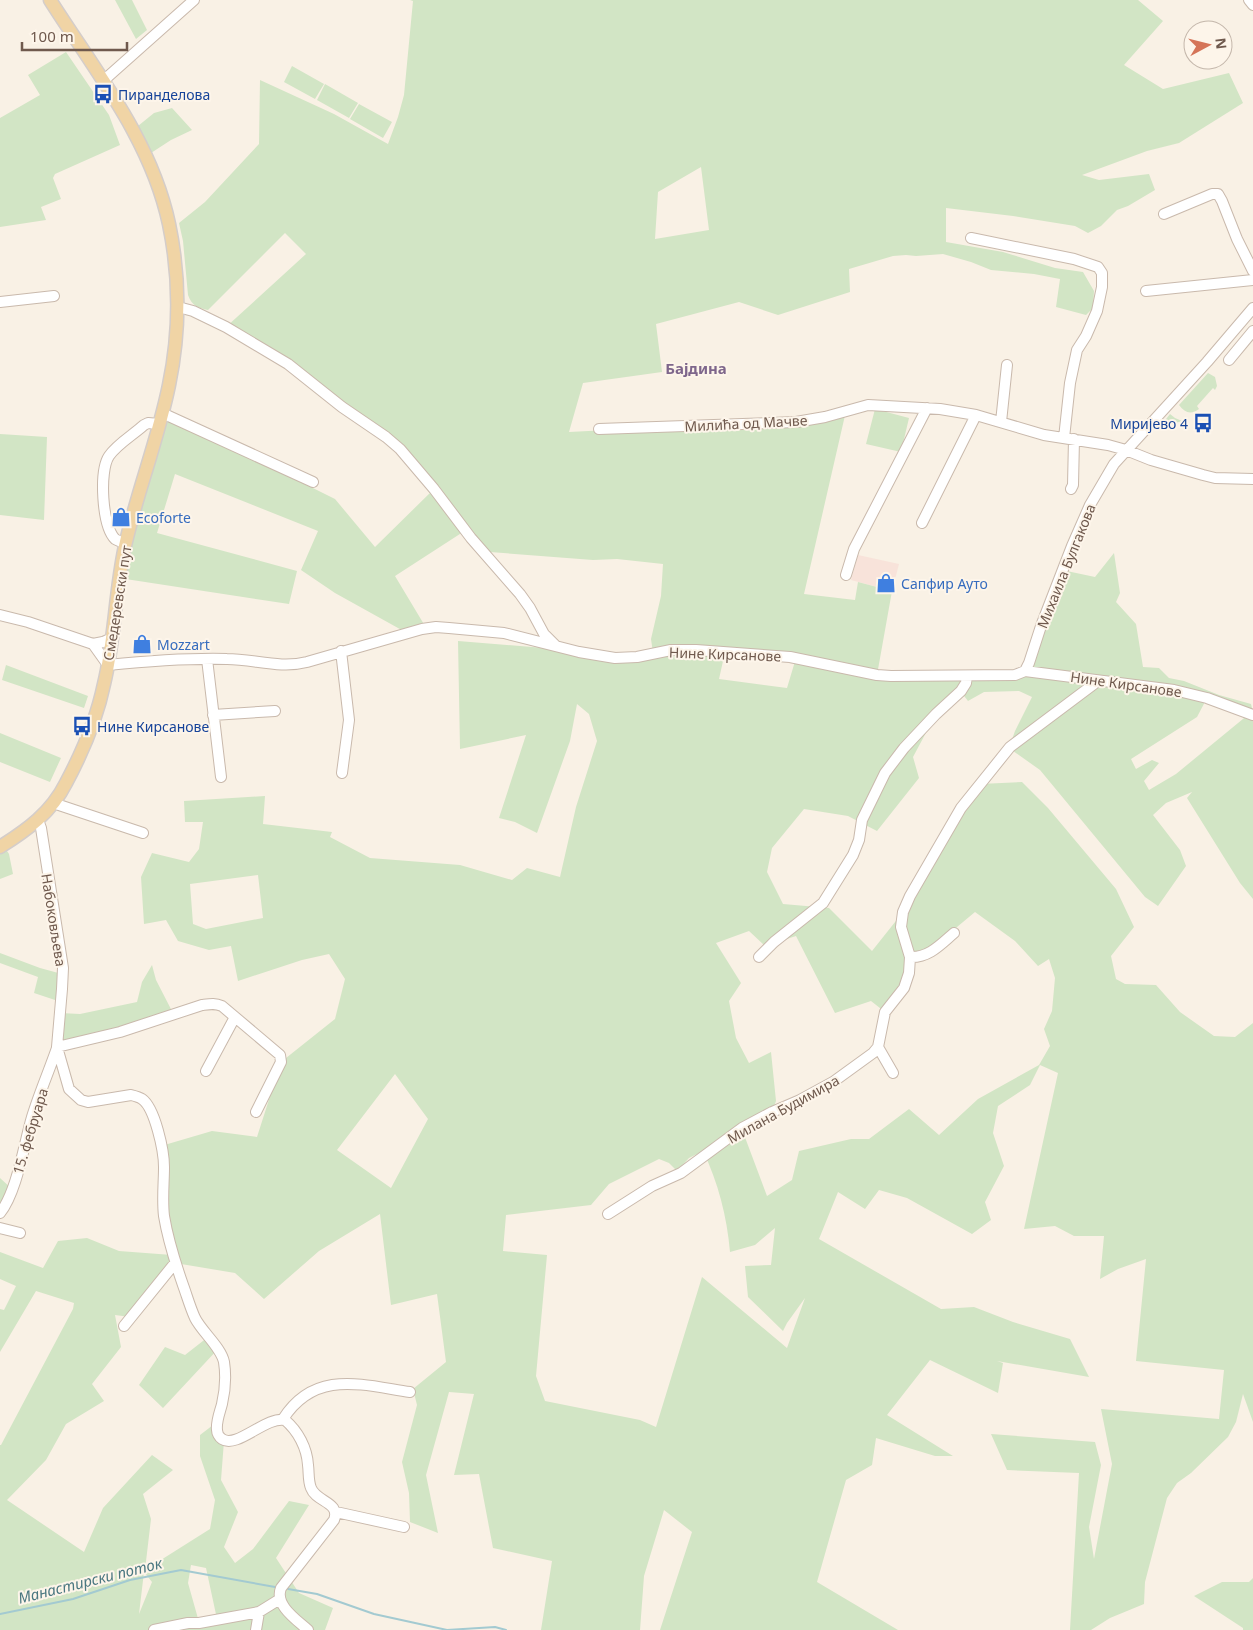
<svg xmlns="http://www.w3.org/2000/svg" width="1253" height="1630" font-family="'Noto Sans',sans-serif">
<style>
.commercial{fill:#f8e3da}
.green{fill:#d2e5c5;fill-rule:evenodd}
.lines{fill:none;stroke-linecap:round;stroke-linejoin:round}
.stream{stroke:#a3cad1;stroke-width:2}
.minor-casing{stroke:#c9b9ac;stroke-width:12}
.major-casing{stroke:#d4cdca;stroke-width:15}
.minor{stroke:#fff;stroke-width:10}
.major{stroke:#f0d4a5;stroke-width:12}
.labels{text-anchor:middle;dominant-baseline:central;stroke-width:4;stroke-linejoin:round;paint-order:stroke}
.transit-label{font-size:14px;fill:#164399;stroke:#fdf5ea;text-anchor:start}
.street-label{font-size:14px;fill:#6f594d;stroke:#fdf5ea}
.shop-label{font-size:14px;fill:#366cbe;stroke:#fdf5ea;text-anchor:start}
.neighbourhood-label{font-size:15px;font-weight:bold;fill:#7e668b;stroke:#fdf5ea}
.water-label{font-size:15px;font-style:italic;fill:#4a7780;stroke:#fdf5ea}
</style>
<rect width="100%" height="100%" fill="#f9f1e5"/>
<path class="commercial" d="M858,555L899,564L892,591L851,580Z"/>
<path class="green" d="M115,0H132L147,30L136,39Z
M410,0H1138L1163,21L1124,65L1163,89L1229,73L1243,103L1179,143L1147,151L1082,175L1099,180L1149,174L1155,190L1128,206L1117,210L1101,226L1088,233L1075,226L1013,216L946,208V242L1003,252L1055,268L1083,272L1094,291L1093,308L1086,315L1056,307L1060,279L1034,274L991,270L971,262L943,254L916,256L906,255L893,256L849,269L850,292L778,315L739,302L656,324L662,372L583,383L569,432L725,424H753L846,411L804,594L855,600L858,582L892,591L877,675L1025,671L1062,570L1095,577L1114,553L1120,593L1116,602L1136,624L1143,667L1159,668L1169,678L1184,681L1219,695L1251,704L1253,712V899L1240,883L1187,798L1192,792L1166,803L1153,815L1180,850L1186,866L1158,906L1145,897L1040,770L1009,748L1015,731L1032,697L1019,691L984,692L968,701L961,692L936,714L913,757L919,778L877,831L848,816L804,809L772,848L767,872L783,904L829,908L872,951L903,912L980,784L1022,782L1048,808L1116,889L1134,927L1111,956L1116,979L1125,984L1156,985L1180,1012L1214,1036L1235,1037L1253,1023V1422L1243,1394L1236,1422L1228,1437L1191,1473L1177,1483L1167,1498L1145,1582L1144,1604L1110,1618L1091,1630H1070L1079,1473L1007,1470L991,1434L1095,1442L1101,1465L1089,1527L1094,1559L1112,1464L1101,1409L1219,1419L1224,1370L1136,1361L1146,1259L1118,1269L1100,1279L1104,1236H1074L1055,1226L1024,1229L1058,1073L1040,1065L1030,1085L998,1106L993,1133L1004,1166L985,1202L991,1220L972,1234L907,1198L879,1190L865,1209L838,1192L819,1239L941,1309L974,1307L1013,1322L1070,1339L1089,1377L997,1361L1003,1363L998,1393L930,1360L887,1415L953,1456H935L876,1438L872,1465L846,1480L817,1582L898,1630H660L692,1532L664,1510L644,1576L640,1630H541L552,1561L493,1548L479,1474L454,1475L474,1394L449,1392L426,1475L438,1533L410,1522L409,1493L402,1462L417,1405L413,1389L446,1362L437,1294L391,1305L380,1214L319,1251L264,1299L235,1273L175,1263L130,1317L115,1315L121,1347L92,1384L104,1401L66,1424L46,1460L7,1500L84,1552L103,1508L152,1455L173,1470L143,1494L151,1519L145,1570L210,1529L215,1500L200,1456V1435L217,1422L224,1441L221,1480L238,1512L224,1547L235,1563L253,1549L289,1501L309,1505L276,1558L299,1593L333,1608L325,1630H0V1445H1L73,1309L74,1303L36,1291L0,1352V1309L4,1310L16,1286L0,1279V1252L43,1268L58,1241L87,1238L119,1251L172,1255L161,1146L212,1131L257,1137L281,1062L335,1019L345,979L329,954L302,960L238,981L231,946L209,950L178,941L166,920L144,924L141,877L152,853L189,862L199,849L203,822H185L184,801L265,796L263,824L332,832L330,837L370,858L460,865L512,880L527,868L560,877L576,807L597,741L589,714L577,704L570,741L537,833L515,822L499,818L526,735L460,749L458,641L593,652L615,658L653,653L651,639L661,596L663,564L617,559L593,560L490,552L463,532L395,576L425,626L407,633L335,593L301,570L318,531L175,474L157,533L297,571L289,604L119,578L162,413L335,499L375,547L434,489L386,437L226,327L306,254L285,233L208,310C198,308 192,306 188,295L183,241L179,223L205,202L259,144L260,80L334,114L388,144L398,117L404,95L413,1ZM701,167L709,230L655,239L658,192ZM725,652L796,658L787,688L719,679ZM1207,698L1249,714L1176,774L1149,790L1144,781L1159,763L1152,760L1136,769L1131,759L1197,717ZM258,875L263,918L206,929L193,924L190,884ZM975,912L1015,941L1038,966L1049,959L1055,978L1052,1011L1044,1029L1050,1046L1039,1065L978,1099L939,1135L909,1109L869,1139H851L799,1151L792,1180L767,1196L743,1132L772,1112L776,1101L771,1052L749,1063L736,1038L729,1001L741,983L716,943L749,931L765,946L796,936L835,1013L871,1001L885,1012L909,973L910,957L947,938L957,927ZM395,1074L428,1119L391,1188L337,1150ZM703,1151C718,1182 727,1217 730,1252L755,1245L775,1228L771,1265L745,1266L748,1297L783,1331L787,1323L805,1298L787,1348L702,1277L656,1427L640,1420L545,1401L536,1376L547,1255L503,1251L506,1215L591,1205L609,1184L659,1159L669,1163L677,1171L689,1158ZM191,1565L206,1568L217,1619L199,1622L188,1583ZM144,1572L152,1582L139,1614Z
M66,52L109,115L120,145L55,174L53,178L61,199L41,207L46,220L0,227V118L40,95L28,75Z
M292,66L324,84L315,99L284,82Z
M325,84L358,103L349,118L317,100Z
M359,104L392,122L383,138L350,119Z
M172,108L192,130L171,140L151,153L138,126L154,113Z
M1208,373L1215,377L1217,386L1215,390L1213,388L1197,406L1199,409C1191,415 1185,413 1179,405Z
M875,409L909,418L901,452L866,444Z
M1170,414L1175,418L1182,421L1159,428Z
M0,434L47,437L44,520L0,515Z
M6,665L88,696L84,708L2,680Z
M0,733L61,758L50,782L0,762Z
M3,845L9,854L13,874L0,879V847Z
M0,953L40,968L62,974L61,1002L34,993L38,977L0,963Z
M152,965L156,980L174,1015L57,1047L60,1013L80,1014L137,1002L142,982Z
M0,1178L12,1189L0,1213Z
M208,1337L218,1349L163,1408L139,1385L165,1347L185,1355Z
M1253,1578V1630H1243V1628L1194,1596L1222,1582H1249Z"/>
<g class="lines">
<path class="stream" d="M288,1589L317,1594L374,1614L447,1630L495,1627L506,1630
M0,1614L73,1599L130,1580L181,1570L275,1587"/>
<defs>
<path id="minor" d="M1249,0L1253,5
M103,81L194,0
M1164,214L1212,194H1218L1222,201L1237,239L1253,271
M971,238L1074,259L1098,267L1102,273V287L1097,311L1086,336L1077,350L1070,383L1064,438
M1146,291L1253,280
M0,302L54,296
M178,307L193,311L226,327L288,364L342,407L386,437L400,449L434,489L471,538L520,594L530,608L544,634L556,646
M1229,360L1253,331
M162,413L313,482
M1001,422L1007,365
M599,429L796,422L825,417L868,405L940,409L976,415L1044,435L1108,445L1126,450L1151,460L1203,475L1215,478L1253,479
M1071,489L1073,485L1074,439
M922,523L976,415
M126,544C122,542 118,541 115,539C102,526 99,471 109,456C117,444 133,435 144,425L148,423L159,424
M846,575L854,549L927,408
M0,615L28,622L93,644L103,642L112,638
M93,644L108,665C148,661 187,658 227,659C254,659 280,669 307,662L422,629L436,627L449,628L504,633L579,652L615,658L637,657L671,650H696L790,657L877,675L891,676L1015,675L1025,671L1174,690L1207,698L1253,715
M341,651L349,720L342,773
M207,659L221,777
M1025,671L1029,663L1041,626L1072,546L1090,505L1114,464L1207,362L1253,308
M213,715L275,711
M53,803L143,833
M38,820L41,828L63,968L62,989L57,1047L69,1089L81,1100L88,1102L131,1095C135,1096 139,1097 142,1099C155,1108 164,1151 164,1167C164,1183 162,1199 164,1216C168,1240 175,1262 183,1285C187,1296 190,1307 195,1318C202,1332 221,1347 224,1362C226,1375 225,1391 222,1404C220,1412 216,1421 217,1430C217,1433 219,1437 222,1439C237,1449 266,1416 285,1420C298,1431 307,1448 308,1465C309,1472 308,1481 311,1488C316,1502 341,1502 334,1520L281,1588C274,1605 297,1620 308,1630
M759,957L774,942L823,903L853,855L859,840L862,820L885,773L904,748L936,714L961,691L966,683L967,676
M910,957C929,958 941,944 954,933
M57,1047L120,1032L202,1005C210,1004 215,1003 222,1006L280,1055L281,1062L256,1112
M878,1047L893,1073
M206,1071L235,1017
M0,1213C17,1192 24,1144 32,1117C39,1094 49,1071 57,1048
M608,1214L652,1186L681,1173L742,1128L772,1112L800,1100L833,1082L873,1053L878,1047L885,1012L904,988L909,973L910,957L901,927L903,912L910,896L961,808L1010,747L1094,684L1096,680
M0,1228L20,1233
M124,1326L175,1263
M283,1419C315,1369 362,1385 410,1392
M336,1512L404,1527
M154,1630L188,1623H199L259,1612L280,1599
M256,1630L259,1612"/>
<path id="major" d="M0,847C27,830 51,813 66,783C82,753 97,718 104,684C115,639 115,592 125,546C137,492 158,440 169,385C180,332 180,277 169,224C151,139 95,71 50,0"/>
</defs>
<use href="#minor" class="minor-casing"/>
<use href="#major" class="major-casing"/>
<use href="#minor" class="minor"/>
<use href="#major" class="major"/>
</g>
<defs>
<symbol id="bus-bare" viewBox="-9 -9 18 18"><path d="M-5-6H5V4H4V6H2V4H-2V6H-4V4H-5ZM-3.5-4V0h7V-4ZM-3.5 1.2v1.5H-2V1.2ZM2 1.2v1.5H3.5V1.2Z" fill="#1a4fb4" stroke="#fdf5ea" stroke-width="2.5" paint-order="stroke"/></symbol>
<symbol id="shop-bare" viewBox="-9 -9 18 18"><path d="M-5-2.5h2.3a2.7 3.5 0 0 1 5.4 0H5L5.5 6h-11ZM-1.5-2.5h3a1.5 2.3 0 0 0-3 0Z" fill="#3f7fe0" stroke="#fdf5ea" stroke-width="2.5" paint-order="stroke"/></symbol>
</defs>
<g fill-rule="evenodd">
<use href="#bus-bare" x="89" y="80" width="28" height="28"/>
<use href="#bus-bare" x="1189" y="409" width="28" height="28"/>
<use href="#shop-bare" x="107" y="503" width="28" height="28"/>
<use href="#shop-bare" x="872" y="569" width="28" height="28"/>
<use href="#shop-bare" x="128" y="630" width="28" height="28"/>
<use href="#bus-bare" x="68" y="712" width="28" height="28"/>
</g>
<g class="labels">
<g class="transit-label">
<text x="118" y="94">Пиранделова</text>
<text x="1188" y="423" text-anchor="end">Миријево 4</text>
<text x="97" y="726">Нине Кирсанове</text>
</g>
<g class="street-label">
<text transform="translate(746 423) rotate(-3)">Милића од Мачве</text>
<text transform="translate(1066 566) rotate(-68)">Михаила Булгакова</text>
<text transform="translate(117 603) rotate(-81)">Смедеревски пут</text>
<text transform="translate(725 654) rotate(2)">Нине Кирсанове</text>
<text transform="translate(1126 684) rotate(8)">Нине Кирсанове</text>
<text transform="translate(54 920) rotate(81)">Набоковљева</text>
<text transform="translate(783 1109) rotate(-29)">Милана Будимира</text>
<text transform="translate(30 1131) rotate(-73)">15. фебруара</text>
</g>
<g class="shop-label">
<text x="136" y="517">Ecoforte</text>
<text x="901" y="583">Сапфир Ауто</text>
<text x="157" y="644">Mozzart</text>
</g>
<g class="neighbourhood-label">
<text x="696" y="368">Бајдина</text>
</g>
<g class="water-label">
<text transform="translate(90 1580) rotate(-14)">Манастирски поток</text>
</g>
</g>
<g transform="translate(1208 45) rotate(83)"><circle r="24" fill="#fdf5ea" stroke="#c4b7ab"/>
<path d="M0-4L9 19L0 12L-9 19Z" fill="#d57458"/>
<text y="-8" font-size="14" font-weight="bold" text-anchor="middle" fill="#6f594d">N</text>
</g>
<path d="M22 42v8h105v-8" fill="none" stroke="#6f594d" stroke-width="2.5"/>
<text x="30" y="42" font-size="15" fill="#6f594d" stroke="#fdf5ea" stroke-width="4" paint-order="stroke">100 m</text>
</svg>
